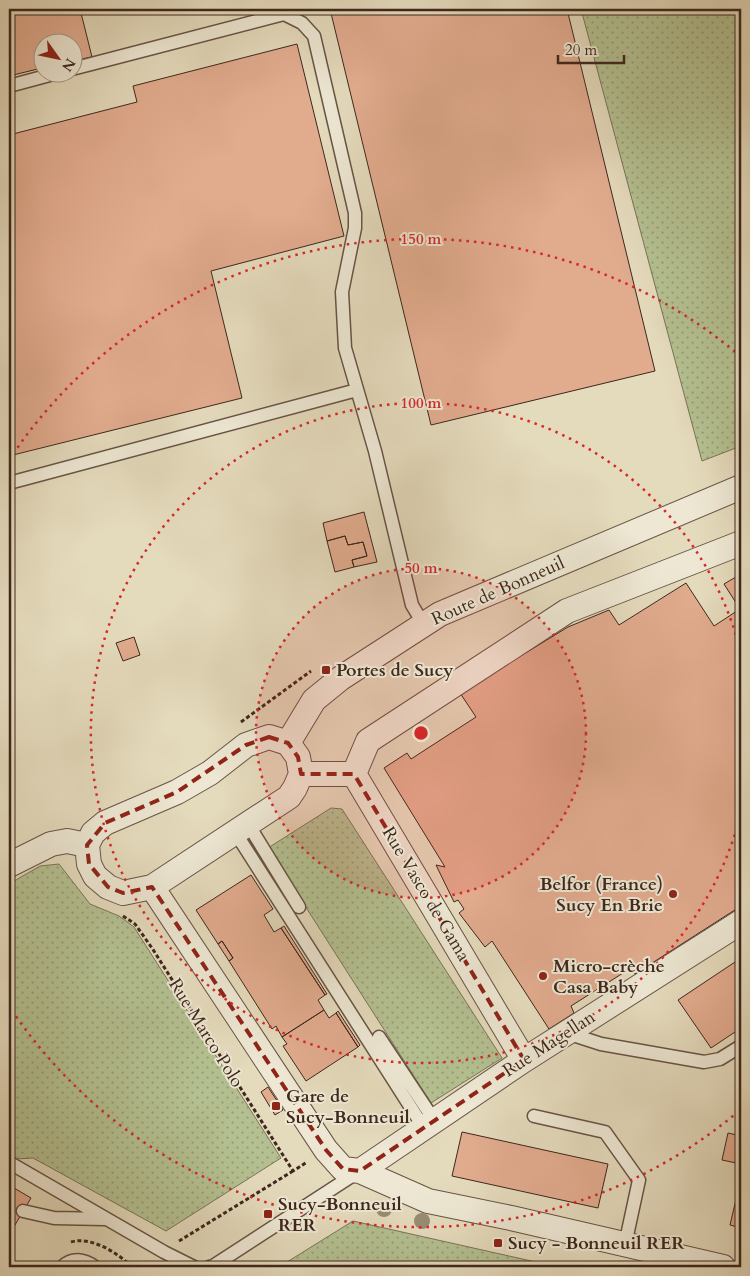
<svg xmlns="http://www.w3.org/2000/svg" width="750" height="1276" font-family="Cardo,serif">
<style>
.grass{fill:url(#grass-dots);stroke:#797457}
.building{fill:#e1ab8e;stroke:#3e271d}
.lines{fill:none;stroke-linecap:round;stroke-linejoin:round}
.service-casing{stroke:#685445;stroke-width:15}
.minor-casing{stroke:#685445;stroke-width:26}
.path{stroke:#3e271d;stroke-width:3;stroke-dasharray:4 2.5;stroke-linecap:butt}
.service{stroke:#ede7d3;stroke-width:12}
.minor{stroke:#ede7d3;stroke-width:24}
.tree{fill:#998c74}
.marked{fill:none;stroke:#8f2418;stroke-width:4;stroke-dasharray:10 6;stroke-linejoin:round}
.ring{fill:none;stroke:#d62828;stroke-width:2.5;stroke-dasharray:2.5 5}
.poi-dot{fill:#8f2418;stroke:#ede7d3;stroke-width:2}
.labels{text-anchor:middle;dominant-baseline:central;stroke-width:4;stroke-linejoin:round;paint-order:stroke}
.street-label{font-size:18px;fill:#3e271d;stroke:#ede7d3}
.poi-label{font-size:18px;font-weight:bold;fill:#3e271d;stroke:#ede7d3;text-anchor:start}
.centre{fill:#d62828;stroke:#ede7d3;stroke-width:2.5}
.ring-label{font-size:15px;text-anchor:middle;font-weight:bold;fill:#d62828;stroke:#ede7d3;stroke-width:4;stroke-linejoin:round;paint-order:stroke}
</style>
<defs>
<pattern id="grass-dots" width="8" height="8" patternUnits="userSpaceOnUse" patternTransform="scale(1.25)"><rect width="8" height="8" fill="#b4c091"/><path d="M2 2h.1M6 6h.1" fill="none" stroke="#949c76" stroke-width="1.8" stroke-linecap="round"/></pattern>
</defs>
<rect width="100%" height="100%" fill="#e4dabc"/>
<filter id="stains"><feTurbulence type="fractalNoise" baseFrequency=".004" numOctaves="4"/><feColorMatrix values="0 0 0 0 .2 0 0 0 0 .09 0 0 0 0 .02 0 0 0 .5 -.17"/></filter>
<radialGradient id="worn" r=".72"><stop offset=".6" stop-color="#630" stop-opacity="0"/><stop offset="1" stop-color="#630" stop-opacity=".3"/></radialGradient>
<path class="grass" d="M581,9H741V446L702,461Z
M331,808L342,809L502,1058L431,1103L268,848Z
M59,864L90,904L119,916L134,927L281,1158L166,1231L33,1158L16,1159L9,1155V884L40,866Z
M353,1221L558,1267H279Z"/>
<path class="building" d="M9,9H80L92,57L72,61V42H42V68L9,76Z
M330,9H567L655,371L431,425Z
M297,44L344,236L211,271L242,398L9,456V135L137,102L133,86Z
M364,512L377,562L354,567L352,560L367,556L363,542L348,545L345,536L327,541L323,523Z
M345,536L348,545L363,542L367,556L352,560L354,567L335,572L327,541Z
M741,574V906L635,974L631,968L571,1006L574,1013L549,1029L492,941L485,947L459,913L464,909L458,900L454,902L436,865L445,867L384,768L407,753L411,759L476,717L460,693L568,627L609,610L619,625L686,583L714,626L740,609L724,584Z
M134,637L140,655L123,661L116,643Z
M251,875L273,909L264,915L274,932L281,928L325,995L318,1000L324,1010L282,1037L276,1026L272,1029L229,961L233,958L222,941L218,944L196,910Z
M284,926L327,994L325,995L281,928Z
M222,941L233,958L229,961L218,944Z
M741,958V1028L711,1048L678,1000Z
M324,1010L329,1018L336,1013L358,1047L306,1081L283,1046L287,1044L282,1037Z
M338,1011L360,1045L358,1047L336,1013Z
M268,1087L283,1110L275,1115L261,1092Z
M462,1132L608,1164L598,1208L452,1176Z
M728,1133L741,1136V1164L722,1160Z
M741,1178V1228L730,1225Z
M9,1185L31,1198L9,1235Z"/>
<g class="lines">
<defs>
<path id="service" d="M72,69L284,14L302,23L314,36L355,213V228L342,292L345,348L375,451L412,605L424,625
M9,86L61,72
M9,483L357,390
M248,824L299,907
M235,832L424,1128
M567,1033L601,1044L704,1062L720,1059L741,1046
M379,1037L434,1120
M534,1116L605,1132L639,1180L625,1245
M9,1163H10L164,1252L194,1267
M23,1211L54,1218L105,1219
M62,1267C72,1257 84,1259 95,1267
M209,1267L213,1266L358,1172"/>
<path id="minor" d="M269,737L288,743L298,757L301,774L295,788L289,797L152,887L123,893L108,887L95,876L89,864L87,845L93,833L105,823L177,792L210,773L246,745Z
M288,743L314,700L341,678L440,614L741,487
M301,774H354
M354,774L368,741L567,611L741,543
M354,774L524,1060
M9,865L51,844L67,841L87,845
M152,887L326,1150L343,1169L360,1171L428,1201L511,1218L723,1267
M360,1171L524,1060L741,922"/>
</defs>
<use href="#service" class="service-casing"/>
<use href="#minor" class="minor-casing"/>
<path class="path" d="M241,722L311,671
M123,916L135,924L152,948L293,1171L307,1162
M179,1241L293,1171
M71,1242C91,1236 118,1253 132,1267
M133,1267L146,1262"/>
<use href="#service" class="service"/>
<use href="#minor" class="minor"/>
</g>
<g class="tree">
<circle cx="384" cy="1209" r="8"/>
<circle cx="422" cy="1221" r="8"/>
</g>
<path class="marked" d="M269,737L288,743L298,757L301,774H354L524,1060L360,1171L343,1169L326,1150L152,887L123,893L108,887L89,864L87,845L105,823L177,792L246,745Z"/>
<circle cx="421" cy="733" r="165" fill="#d62828" fill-opacity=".12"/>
<g class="ring">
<circle cx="421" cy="733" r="165"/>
<path d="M741 813A330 330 0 1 1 741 653"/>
<path d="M739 1111A494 494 0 0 1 9 1006M9 460A494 494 0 0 1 739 355"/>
</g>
<g class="poi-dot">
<rect x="321" y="665" width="10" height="10" rx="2.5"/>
<circle cx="673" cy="894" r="5"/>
<circle cx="543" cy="976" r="5"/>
<rect x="271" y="1101" width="10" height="10" rx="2.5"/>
<rect x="263" y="1209" width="10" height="10" rx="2.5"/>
<rect x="493" y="1238" width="10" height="10" rx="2.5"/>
</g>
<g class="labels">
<g class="street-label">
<text transform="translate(498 591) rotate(-24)">Route de Bonneuil</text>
<text transform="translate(426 894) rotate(59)">Rue Vasco de Gama</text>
<text transform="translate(206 1033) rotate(58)">Rue Marco Polo</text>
<text transform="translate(549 1044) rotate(-33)">Rue Magellan</text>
</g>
<g class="poi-label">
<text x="336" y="670">Portes de Sucy</text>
<text x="663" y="884" text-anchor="end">Belfor (France)<tspan x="663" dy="21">Sucy En Brie</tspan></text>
<text x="553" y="966">Micro-crèche<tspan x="553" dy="21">Casa Baby</tspan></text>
<text x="286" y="1096">Gare de<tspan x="286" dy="21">Sucy-Bonneuil</tspan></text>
<text x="278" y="1204">Sucy-Bonneuil<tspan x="278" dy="21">RER</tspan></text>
<text x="508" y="1243">Sucy - Bonneuil RER</text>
</g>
</g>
<circle cx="421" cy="733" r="8" class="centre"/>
<g class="ring-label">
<text x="421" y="244">150 m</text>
<text x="421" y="408">100 m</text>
<text x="421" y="573">50 m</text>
</g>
<rect width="750" height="1276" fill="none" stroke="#e4dabc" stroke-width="30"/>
<rect x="10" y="10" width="730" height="1256" fill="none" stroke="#3e271d" stroke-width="2.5"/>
<rect x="15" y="15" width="720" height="1246" fill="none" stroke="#3e271d"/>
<g transform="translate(58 58) rotate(123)"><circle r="24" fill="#ede7d3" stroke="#a79a8a"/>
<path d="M0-4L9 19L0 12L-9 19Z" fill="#8f2418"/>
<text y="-8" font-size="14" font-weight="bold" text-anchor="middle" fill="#3e271d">N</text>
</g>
<path d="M558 55v8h66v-8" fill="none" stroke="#3e271d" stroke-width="2.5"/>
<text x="565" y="55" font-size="15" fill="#3e271d" stroke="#ede7d3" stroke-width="4" paint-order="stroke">20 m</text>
<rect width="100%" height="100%" filter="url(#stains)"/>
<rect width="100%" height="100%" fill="url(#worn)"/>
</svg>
